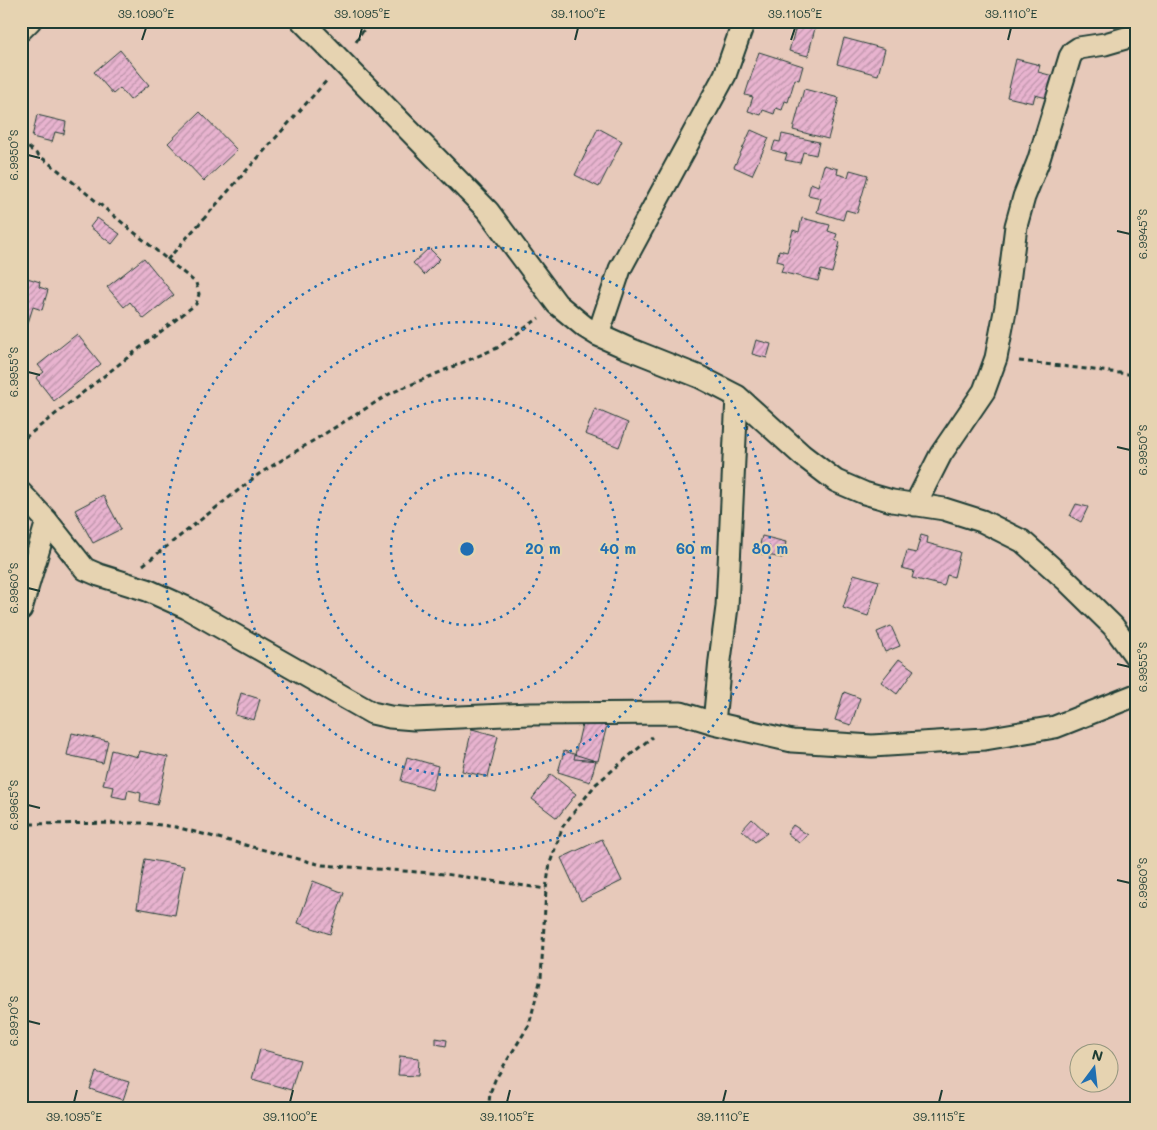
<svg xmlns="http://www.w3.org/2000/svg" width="1157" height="1130" font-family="Mali,sans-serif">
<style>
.building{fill:url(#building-hatch);stroke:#1f3d34}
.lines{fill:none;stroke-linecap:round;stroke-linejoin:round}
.street-casing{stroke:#1f3d34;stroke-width:25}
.path{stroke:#1f3d34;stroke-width:3;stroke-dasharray:5 4;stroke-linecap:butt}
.street{stroke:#e6d3b1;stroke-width:21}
.ticks{fill:none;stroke:#1f3d34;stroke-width:2}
.ring{fill:none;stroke:#1f6fb2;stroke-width:2.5;stroke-dasharray:2.5 5}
.centre{fill:#1f6fb2;stroke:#e6d3b1;stroke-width:2.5}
.ring-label{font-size:15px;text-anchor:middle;font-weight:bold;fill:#1f6fb2;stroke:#e6d3b1;stroke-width:4.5;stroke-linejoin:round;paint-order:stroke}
.neatline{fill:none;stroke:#1f3d34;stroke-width:2}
.ticks-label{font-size:12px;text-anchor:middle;fill:#1f3d34}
</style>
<defs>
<pattern id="building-hatch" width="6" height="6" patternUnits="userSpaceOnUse" patternTransform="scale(1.25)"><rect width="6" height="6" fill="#e8b3cf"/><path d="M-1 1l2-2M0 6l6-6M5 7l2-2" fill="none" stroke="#bb93a9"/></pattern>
</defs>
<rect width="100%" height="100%" fill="#e7c9ba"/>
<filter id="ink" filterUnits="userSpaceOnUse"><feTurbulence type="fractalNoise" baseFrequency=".02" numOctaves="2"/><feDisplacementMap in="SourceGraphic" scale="10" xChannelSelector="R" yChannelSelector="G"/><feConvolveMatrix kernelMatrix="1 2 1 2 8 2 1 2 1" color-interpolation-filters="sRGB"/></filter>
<g filter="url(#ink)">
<path class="building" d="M797,23L815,28L808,56L789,51Z
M844,38L885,49L878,75L837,64Z
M120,50L149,85L130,100L120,88L113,94L94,72Z
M759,52L803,66L799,80L795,79L788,102L785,101L782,110L776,108L774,114L763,110L761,115L748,111L753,97L745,95Z
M1016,59L1040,65L1038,72L1057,77L1051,99L1035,95L1033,103L1007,97Z
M804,89L839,98L828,139L793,130Z
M200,112L237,150L204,181L168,143Z
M37,115L66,122L64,134L55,132L52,142L32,137Z
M598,128L622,141L599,187L575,175Z
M751,130L769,138L752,175L734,167Z
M782,134L819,142L816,155L803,152L800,163L785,160L787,154L772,150L775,141L780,142Z
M824,165L838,169L837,174L848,177L850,170L868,175L857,213L846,210L843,220L817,212L821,198L808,195L811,183L818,186Z
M97,218L120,234L112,244L90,227Z
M802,218L830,225L828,231L837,234L835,240L840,242L832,273L821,270L818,281L781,272L784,263L777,261L779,250L787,252L793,230L799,232Z
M429,248L440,259L424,275L413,263Z
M144,258L174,295L144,319L130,302L124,307L107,287Z
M21,276L40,282L39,287L48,290L42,310L33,307L27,326L21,324Z
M77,334L101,364L54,401L36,378L44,372L38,365Z
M756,340L771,344L767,358L752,354Z
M595,409L628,423L619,447L585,434Z
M103,495L121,529L93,543L75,510Z
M1076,504L1088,507L1081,522L1070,516Z
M921,535L928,537L927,543L960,552L954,577L947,575L944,586L912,578L914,571L902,568L907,551L916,553Z
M762,536L786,542L782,558L758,553Z
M854,574L879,581L868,616L843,608Z
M891,626L900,646L885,652L877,632Z
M899,659L914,670L897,694L881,682Z
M844,692L860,698L851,725L835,720Z
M241,693L260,699L254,720L235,715Z
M583,720L607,725L598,761L574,759Z
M472,729L498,736L488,777L462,771Z
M72,733L108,741L103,763L67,755Z
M111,750L138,757L140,751L168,757L157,805L140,801L141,793L128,790L126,799L112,796L114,787L103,785Z
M564,751L596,761L590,782L558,772Z
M407,757L438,766L432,790L401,781Z
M551,774L576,794L557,818L532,799Z
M752,819L767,833L755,842L742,830Z
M793,825L808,835L799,843L787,833Z
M602,839L622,881L581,901L561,858Z
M145,859L184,866L175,915L137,908Z
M313,881L344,893L330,934L298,923Z
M436,1038L447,1040L446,1046L436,1044Z
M260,1049L300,1060L291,1090L252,1079Z
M400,1056L419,1058L418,1076L398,1075Z
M96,1072L129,1082L123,1100L90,1089Z"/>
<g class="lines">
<defs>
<path id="street" d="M302,21L488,211L557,304L585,327L598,335L627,348L700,377L737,396L802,455L836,481L864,493L892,501L944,509L982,521L1022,541L1067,581L1113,626L1136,657
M21,30L30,21
M598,335L620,269L725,75L744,21
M21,493L47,521L85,569L99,575L147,590L187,608L372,713L390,717L414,719L529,714L681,713L714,723L792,741L872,746L985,739L1055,727L1136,695
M915,505L941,454L984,391L996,358L1006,306L1016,226L1024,197L1038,162L1070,57L1073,52L1079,48L1105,44L1136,35
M21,609L47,521
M714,723L720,660L727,607L737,396"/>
</defs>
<use href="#street" class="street-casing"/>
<path class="path" d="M356,42L369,21
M21,142L58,170L196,283L199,294L196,304L21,441
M167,260L328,79
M1019,361L1136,375
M143,565L259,474L391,393L497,348L539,318
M21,824L144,823L176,827L322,865L445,874L546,889
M492,1109L489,1103L490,1093L495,1080L529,1025L541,978L546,889L550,863L563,826L596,784L652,737"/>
<use href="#street" class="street"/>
</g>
</g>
<path class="ticks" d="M142,40L146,28M359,40L362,28M575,40L578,28M791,40L795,28M1008,40L1011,28M28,155L40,158M1117,231L1130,234M28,372L40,375M1117,447L1130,450M28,588L40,591M1117,664L1130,667M28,805L40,808M1117,880L1130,883M28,1021L40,1024M74,1102L77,1090M290,1102L293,1090M507,1102L510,1090M723,1102L726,1090M939,1102L942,1090"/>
<g class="ring">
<circle cx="467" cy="549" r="76"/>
<circle cx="467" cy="549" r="151"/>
<circle cx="467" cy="549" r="227"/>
<circle cx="467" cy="549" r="303"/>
</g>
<circle cx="467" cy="549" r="8" class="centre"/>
<g class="ring-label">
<text x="543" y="554">20 m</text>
<text x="618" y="554">40 m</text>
<text x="694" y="554">60 m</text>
<text x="770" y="554">80 m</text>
</g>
<rect width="1157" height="1130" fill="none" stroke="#e6d3b1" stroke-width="55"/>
<g transform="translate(1094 1068) rotate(15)"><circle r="24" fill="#e6d3b1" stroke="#96977f"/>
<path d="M0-4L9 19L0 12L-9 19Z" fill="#1f6fb2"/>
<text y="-8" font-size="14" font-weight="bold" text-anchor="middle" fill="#1f3d34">N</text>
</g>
<rect x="28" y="28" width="1102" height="1074" class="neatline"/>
<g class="ticks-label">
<text x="146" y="18">39.1090°E</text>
<text x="362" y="18">39.1095°E</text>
<text x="578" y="18">39.1100°E</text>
<text x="795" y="18">39.1105°E</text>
<text x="1011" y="18">39.1110°E</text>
<text transform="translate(14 155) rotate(-90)" y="4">6.9950°S</text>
<text transform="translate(1143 234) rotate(-90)" y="4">6.9945°S</text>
<text transform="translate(14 372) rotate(-90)" y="4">6.9955°S</text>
<text transform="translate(1143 450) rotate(-90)" y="4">6.9950°S</text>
<text transform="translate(14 588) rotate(-90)" y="4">6.9960°S</text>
<text transform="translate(1143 667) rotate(-90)" y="4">6.9955°S</text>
<text transform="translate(14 805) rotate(-90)" y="4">6.9965°S</text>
<text transform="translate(1143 883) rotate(-90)" y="4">6.9960°S</text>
<text transform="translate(14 1021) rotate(-90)" y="4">6.9970°S</text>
<text x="74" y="1121">39.1095°E</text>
<text x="290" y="1121">39.1100°E</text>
<text x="507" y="1121">39.1105°E</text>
<text x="723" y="1121">39.1110°E</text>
<text x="939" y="1121">39.1115°E</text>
</g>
</svg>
